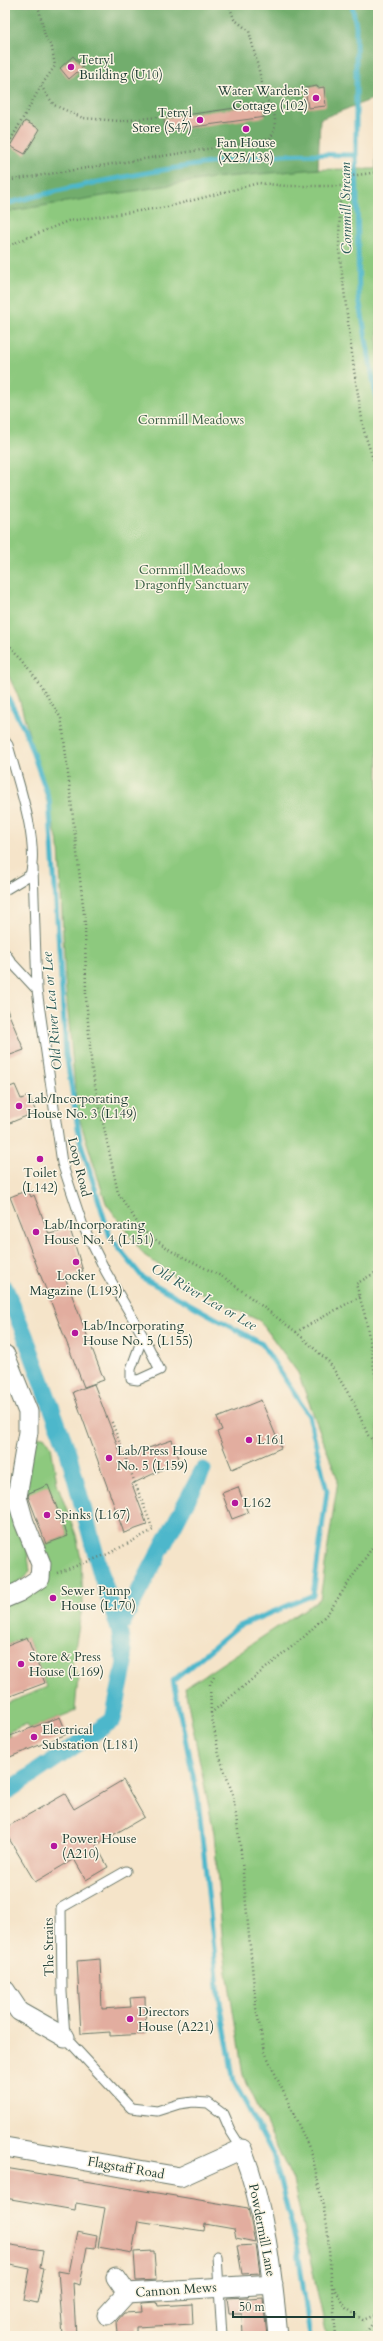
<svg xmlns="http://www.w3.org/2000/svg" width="383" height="2341" font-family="Cardo,serif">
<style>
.green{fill:#8dc97e;stroke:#568359}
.forest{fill:#72ad6d;stroke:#487550}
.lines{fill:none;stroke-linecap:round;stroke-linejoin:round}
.stream{stroke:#4db7cb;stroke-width:5}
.canal{stroke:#4db7cb;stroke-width:17}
.building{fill:#e2ad9f}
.lane-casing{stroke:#6a7768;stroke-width:11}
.street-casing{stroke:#6a7768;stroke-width:21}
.path{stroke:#6a7768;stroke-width:2.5;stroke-dasharray:1 3;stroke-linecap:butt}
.lane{stroke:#fff;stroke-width:9}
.street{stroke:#fff;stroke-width:19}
.poi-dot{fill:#b5179e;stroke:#fcf5e5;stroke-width:1.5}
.labels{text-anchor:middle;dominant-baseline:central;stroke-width:3;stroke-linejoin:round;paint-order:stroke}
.poi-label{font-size:13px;fill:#1f3d34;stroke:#fcf5e5;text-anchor:start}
.park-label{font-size:13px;fill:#3a6046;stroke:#fcf5e5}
.street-label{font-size:13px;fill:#1f3d34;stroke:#fcf5e5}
.water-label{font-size:14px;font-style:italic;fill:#2a5c5a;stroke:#fcf5e5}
</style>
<rect width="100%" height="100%" fill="#fcf5e5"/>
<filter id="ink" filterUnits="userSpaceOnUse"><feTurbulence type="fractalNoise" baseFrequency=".025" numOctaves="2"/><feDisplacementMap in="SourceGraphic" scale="8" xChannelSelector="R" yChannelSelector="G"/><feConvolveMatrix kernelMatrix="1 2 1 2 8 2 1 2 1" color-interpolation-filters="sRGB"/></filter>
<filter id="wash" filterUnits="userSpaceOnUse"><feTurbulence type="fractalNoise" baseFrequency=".012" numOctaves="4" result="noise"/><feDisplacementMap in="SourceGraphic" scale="16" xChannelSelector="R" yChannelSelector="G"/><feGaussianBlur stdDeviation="0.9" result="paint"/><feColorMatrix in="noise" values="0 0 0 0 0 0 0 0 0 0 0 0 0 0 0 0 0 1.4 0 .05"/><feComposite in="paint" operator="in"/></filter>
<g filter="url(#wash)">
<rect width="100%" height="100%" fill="#f5e4c9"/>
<path class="green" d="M376,97H378V2336H327L293,2181L243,2075L223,1946L214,1833L185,1688L320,1599L338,1480L298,1373L260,1321L194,1290L144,1255L106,1203L77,1111L65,979L59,846L19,698L5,668V211L212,170L376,169Z
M44,1436L51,1446L57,1483L76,1535L81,1559L83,1603L72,1664L78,1677L75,1711L29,1729L27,1724L8,1732L10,1736L5,1738V1704L47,1687L27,1637L5,1646V1604L36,1589L38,1535L46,1544L68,1536L48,1486L20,1497L30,1439Z
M5,1496L13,1501L26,1539L30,1572L13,1588L5,1592Z"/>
<path class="forest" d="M5,5H378V97L320,119L318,169L213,178L5,212Z
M378,210V238H374L372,228Z"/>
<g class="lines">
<path class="stream" d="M352,5L356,26V155L359,298L378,409
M5,204C95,180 190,163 283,155C307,153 332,155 356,155
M5,692L25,731L49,799L66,1054L80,1140L110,1237L143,1278L262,1344L309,1416L327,1491L313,1595L237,1627L173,1681L198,1799L219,1996L234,2082L273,2154L298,2250L310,2336"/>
<path class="canal" d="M5,1288L24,1333L68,1452L101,1574L119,1629L125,1663L113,1720L5,1793
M119,1629L203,1470"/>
</g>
<g id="blocks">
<path class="building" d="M73,56L83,67L69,79L60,68Z
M317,86L318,88L324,87L326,106L308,108L305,88Z
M264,104L265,117L165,131L164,118Z
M25,121L40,129L25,154L10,146Z
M5,1005L24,1050L5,1057Z
M15,1085L21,1099L29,1096L36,1112L5,1125V1089Z
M28,1190L31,1197L34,1195L49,1234L70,1229L83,1271L65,1277L104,1380L84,1387L10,1197Z
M94,1384L122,1457L172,1440L180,1461L132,1484L147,1525L124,1533L73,1392Z
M261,1400L281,1448L232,1469L217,1432L222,1430L217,1418Z
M48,1485L68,1536L46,1544L28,1496L29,1493Z
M238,1487L248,1513L232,1519L222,1493Z
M27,1637L45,1683L5,1698V1646Z
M60,1717L67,1734L5,1759V1738Z
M123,1780L144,1817L96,1845L108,1867L86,1880L74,1859L35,1882L5,1832V1828L65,1794L74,1809Z
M100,1959L102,2009L131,2007L130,1998L145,1997L146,2034L110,2036V2032L81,2034L77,1961Z
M5,2168L248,2208L255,2242L236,2238L234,2229L205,2224L204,2231L138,2221L132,2253L98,2247L105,2208L76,2203L75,2210L5,2198Z
M77,2232L97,2236L95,2248L87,2247L80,2285L73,2283L76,2336H63L58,2271L69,2273Z
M5,2244L43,2250L40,2268L44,2269L37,2303L24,2300L30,2269L5,2264Z
M256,2245L260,2273L242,2274L237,2246Z
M154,2251L156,2280L136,2281L134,2252Z
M248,2297V2299L263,2298L267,2336H243L242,2314H229L227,2298Z
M157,2302L158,2306L192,2304L193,2324L136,2327V2333L118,2334L117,2321L124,2313L142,2312L141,2303Z"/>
</g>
</g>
<g filter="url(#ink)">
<use href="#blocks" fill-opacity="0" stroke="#6a7768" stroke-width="1"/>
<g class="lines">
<defs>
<path id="lane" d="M5,741L8,745C17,779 40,842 30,875L5,890
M33,868L37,990
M5,953L12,963L37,990L62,1163L83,1226L106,1272L143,1336L160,1370L138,1380L131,1379V1369L143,1336
M126,1871L61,1908L62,1992L65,2037L131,2108L157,2111L179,2104L193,2102L208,2103L223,2114L230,2130L242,2149
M217,2256L222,2336"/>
<path id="street" d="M5,1355L28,1412V1432L17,1497L24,1522L41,1564L40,1578L19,1592L5,1598
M5,1990L19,2011L65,2037
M5,2147L180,2177L242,2149C265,2209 272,2272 278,2336
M116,2277L127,2293
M107,2315L127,2293L273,2284"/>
</defs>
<use href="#lane" class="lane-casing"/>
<use href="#street" class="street-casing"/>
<path class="path" d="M41,86L54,105L83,118L120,121L158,117
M5,150L41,86L55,66L52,48L45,36L38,5
M378,172L351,176L340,195L339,250L354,370L364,431L378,475
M5,181L270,139C278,125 276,110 266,99L249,31L234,19L229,5
M5,247L68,221L167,207L259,183L286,186H345
M5,641L24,660L61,718L63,730L85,923L86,997L92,1071L118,1193L142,1230L173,1252L225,1278L296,1332L329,1362L353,1401L368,1435L378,1447
M378,1271L356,1284L366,1319L378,1393
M296,1332L361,1296
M57,1573L108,1554L153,1530L111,1420
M211,1713L210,1684L214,1677
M334,2287L346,2308L363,2320L378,2314
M336,2336L327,2225L312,2154L265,2052L256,2008L241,1852L233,1795L219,1755L211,1713L305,1636L328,1613L378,1539
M364,2336L378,2315"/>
<use href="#lane" class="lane"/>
<use href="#street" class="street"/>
</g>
</g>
<g class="poi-dot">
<circle cx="71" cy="67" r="4"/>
<circle cx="316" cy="98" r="4"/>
<circle cx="200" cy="120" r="4"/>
<circle cx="246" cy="129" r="4"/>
<circle cx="19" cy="1106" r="4"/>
<circle cx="40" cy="1159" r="4"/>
<circle cx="36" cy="1232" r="4"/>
<circle cx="76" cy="1262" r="4"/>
<circle cx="75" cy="1333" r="4"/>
<circle cx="249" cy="1440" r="4"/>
<circle cx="109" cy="1458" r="4"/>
<circle cx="235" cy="1503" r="4"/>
<circle cx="47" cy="1515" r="4"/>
<circle cx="53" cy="1598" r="4"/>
<circle cx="21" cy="1664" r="4"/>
<circle cx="34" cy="1737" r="4"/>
<circle cx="54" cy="1846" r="4"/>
<circle cx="130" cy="2019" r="4"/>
</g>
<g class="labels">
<g class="poi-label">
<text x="79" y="60">Tetryl<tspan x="79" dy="15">Building (U10)</tspan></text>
<text x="308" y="91" text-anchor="end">Water Warden's<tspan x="308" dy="15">Cottage (102)</tspan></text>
<text x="192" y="113" text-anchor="end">Tetryl<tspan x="192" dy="15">Store (S47)</tspan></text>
<text x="246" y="143" text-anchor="middle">Fan House<tspan x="246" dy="15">(X25/138)</tspan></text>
<text x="27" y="1099">Lab/Incorporating<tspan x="27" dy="15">House No. 3 (L149)</tspan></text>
<text x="40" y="1173" text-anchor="middle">Toilet<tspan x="40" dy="15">(L142)</tspan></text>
<text x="44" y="1225">Lab/Incorporating<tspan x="44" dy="15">House No. 4 (L151)</tspan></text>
<text x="76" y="1276" text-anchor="middle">Locker<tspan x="76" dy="15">Magazine (L193)</tspan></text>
<text x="83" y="1326">Lab/Incorporating<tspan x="83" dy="15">House No. 5 (L155)</tspan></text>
<text x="257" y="1440">L161</text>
<text x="117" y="1451">Lab/Press House<tspan x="117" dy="15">No. 5 (L159)</tspan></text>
<text x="243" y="1503">L162</text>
<text x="55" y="1515">Spinks (L167)</text>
<text x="61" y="1591">Sewer Pump<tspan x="61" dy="15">House (L170)</tspan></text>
<text x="29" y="1657">Store &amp; Press<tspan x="29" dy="15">House (L169)</tspan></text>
<text x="42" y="1730">Electrical<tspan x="42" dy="15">Substation (L181)</tspan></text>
<text x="62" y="1839">Power House<tspan x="62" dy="15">(A210)</tspan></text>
<text x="138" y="2012">Directors<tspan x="138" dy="15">House (A221)</tspan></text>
</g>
<g class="park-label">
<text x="191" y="420">Cornmill Meadows</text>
<text x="192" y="570">Cornmill Meadows<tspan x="192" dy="15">Dragonfly Sanctuary</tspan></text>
</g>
<g class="street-label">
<text transform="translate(79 1167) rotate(76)">Loop Road</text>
<text transform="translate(49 1947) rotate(-91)">The Straits</text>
<text transform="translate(126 2168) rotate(10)">Flagstaff Road</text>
<text transform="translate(262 2230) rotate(79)">Powdermill Lane</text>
<text transform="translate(176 2290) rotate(-4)">Cannon Mews</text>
</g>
<g class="water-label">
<text transform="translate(346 208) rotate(-91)">Cornmill Stream</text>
<text transform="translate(52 1011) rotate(-95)">Old River Lea or Lee</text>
<text transform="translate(204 1297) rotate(30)">Old River Lea or Lee</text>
</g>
</g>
<rect width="383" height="2341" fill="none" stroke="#fcf5e5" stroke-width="20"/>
<path d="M233 2311v6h121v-6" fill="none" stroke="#1f3d34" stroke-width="2"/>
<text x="239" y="2311" font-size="12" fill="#1f3d34" stroke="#fcf5e5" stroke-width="3" paint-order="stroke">50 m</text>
</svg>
